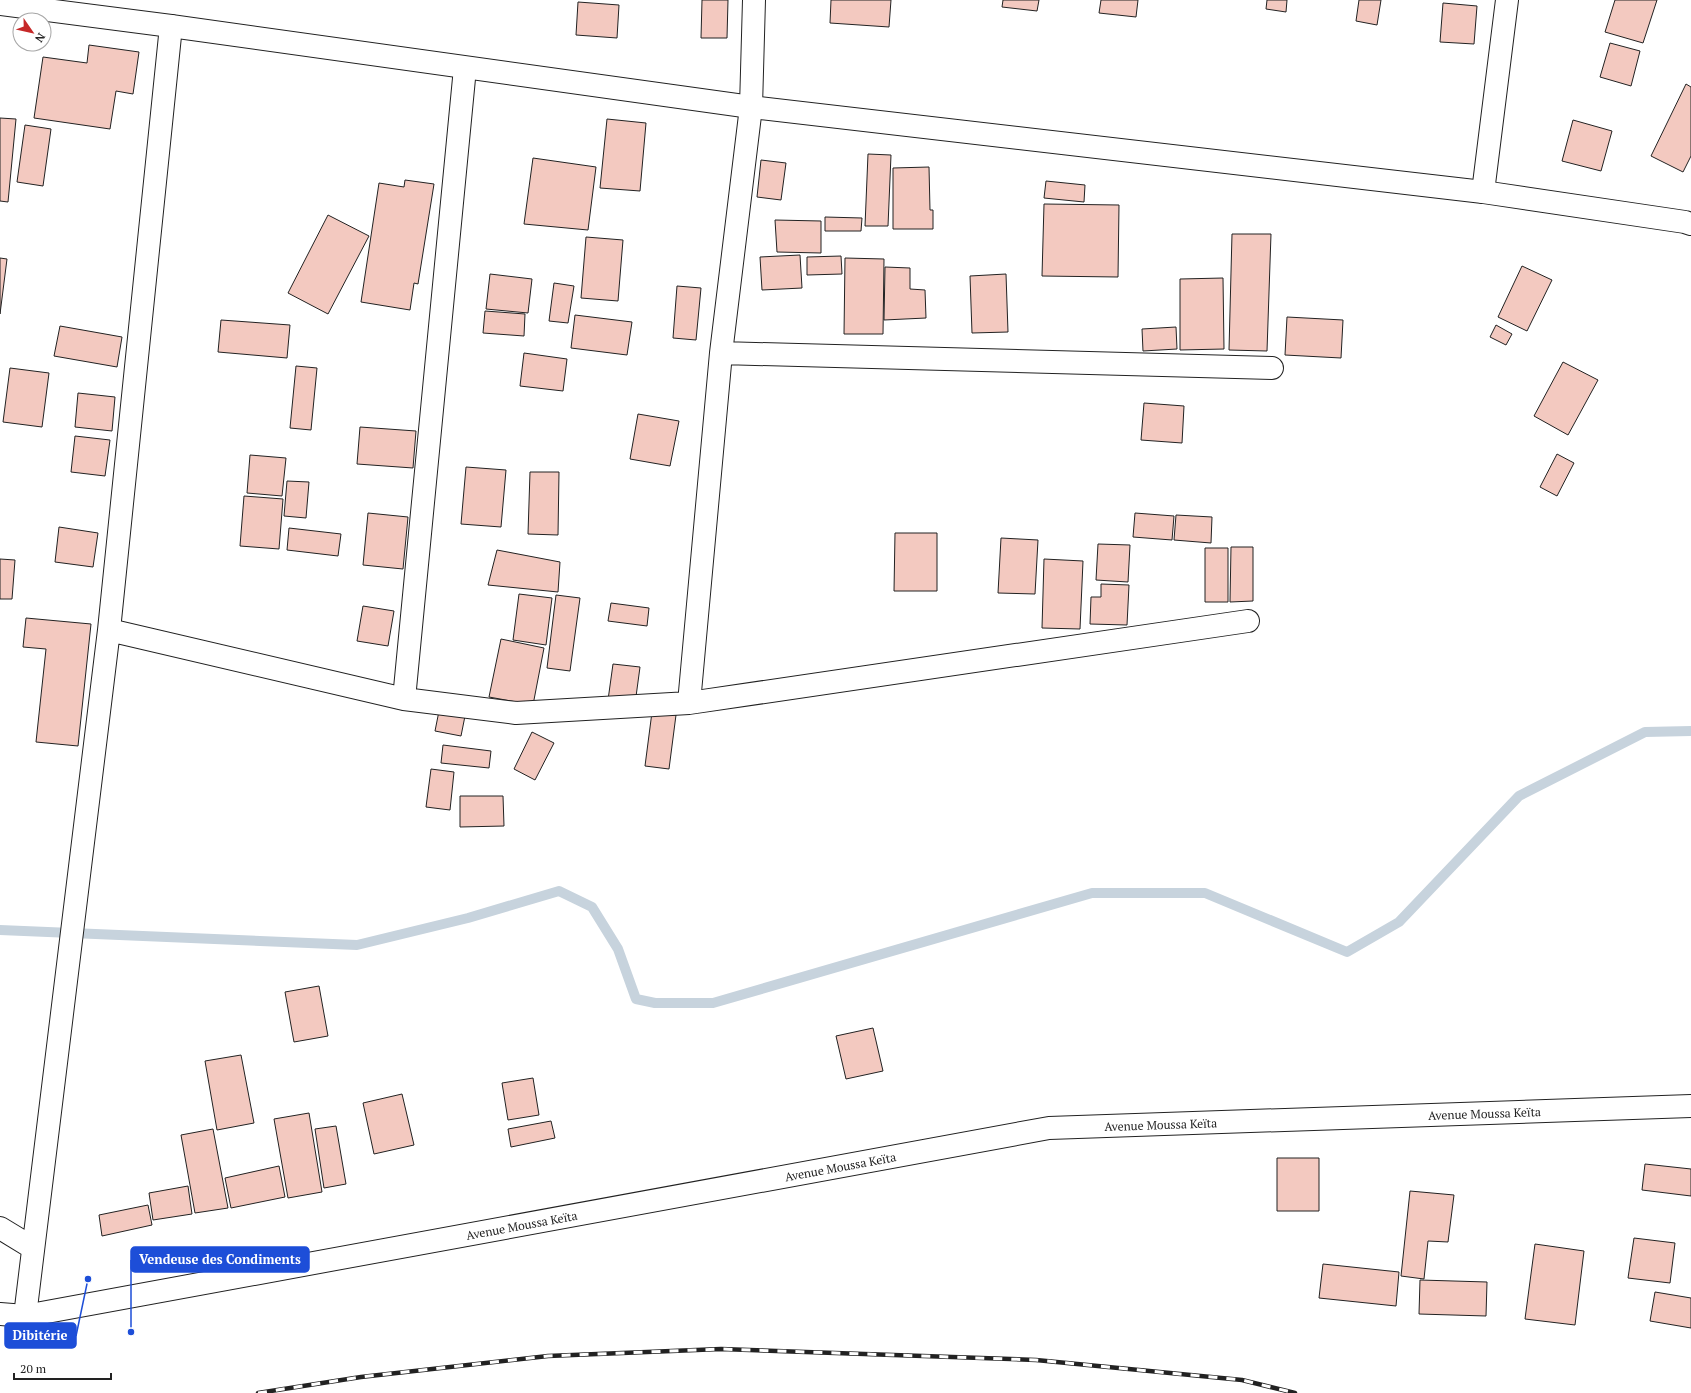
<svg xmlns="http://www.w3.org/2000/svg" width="1691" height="1393" font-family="'PT Serif',serif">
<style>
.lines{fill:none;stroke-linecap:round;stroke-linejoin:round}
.stream{stroke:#c7d3dd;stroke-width:10}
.building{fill:#f3c9c0;stroke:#222}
.minor-casing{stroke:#222;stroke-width:24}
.tertiary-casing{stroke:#222;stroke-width:24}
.primary-casing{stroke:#222;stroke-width:24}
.minor{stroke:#fff;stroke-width:22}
.tertiary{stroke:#fff;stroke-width:22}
.primary{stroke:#fff;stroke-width:22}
.rail-casing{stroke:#222;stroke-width:4.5}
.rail{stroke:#fff;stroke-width:3;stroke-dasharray:9;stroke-linecap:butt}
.labels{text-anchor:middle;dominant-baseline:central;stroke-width:3;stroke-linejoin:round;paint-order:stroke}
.street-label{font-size:12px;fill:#222;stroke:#fff}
.leader{fill:none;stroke:#1d4ed8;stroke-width:1.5}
.callout-dot{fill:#1d4ed8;stroke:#fff;stroke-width:1.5}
.callout{fill:#1d4ed8;stroke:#1d4ed8;stroke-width:1.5}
.callout-label{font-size:13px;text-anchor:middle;font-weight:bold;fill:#fff}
</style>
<rect width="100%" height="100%" fill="#fff"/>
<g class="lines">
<path class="stream" d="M0,930L357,945L468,918L559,891L592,907L618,949L636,999L655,1003H713L1092,893H1205L1347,952L1399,922L1519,796L1645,732L1691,731"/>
</g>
<path class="building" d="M702,0H728L727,38H701Z
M831,0H891L889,27L830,23Z
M1003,0H1039L1037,11L1002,7Z
M1101,0H1138L1136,17L1099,13Z
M1267,0H1287L1286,12L1266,9Z
M1359,0H1381L1377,25L1356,21Z
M1615,0H1657L1643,43L1605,32Z
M578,2L619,5L617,38L576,35Z
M1443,3L1477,6L1474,44L1440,42Z
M1610,43L1640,51L1631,86L1600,77Z
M89,45L139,52L133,94L116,91L110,129L34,118L43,57L87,63Z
M1686,84L1691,87V156L1683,172L1651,156Z
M0,118L16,119L8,202L0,201Z
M607,119L646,123L640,191L600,188Z
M1573,120L1612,131L1601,171L1562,161Z
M25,125L51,129L43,186L17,182Z
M868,154L891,155L888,226H865Z
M533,158L596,167L588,230L524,224Z
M761,160L786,163L781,200L757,197Z
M929,167L930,210H933V229H893V168Z
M405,180L434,184L418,284L414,283L410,310L361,302L379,183L404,187Z
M1046,181L1085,185L1084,202L1044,198Z
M1044,204L1119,205L1118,277L1042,276Z
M328,215L369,236L328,314L288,293Z
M825,217L862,218L861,231H825Z
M775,220L821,221V253L777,252Z
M1232,234H1271L1267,351L1229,350Z
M586,237L623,240L618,301L581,298Z
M800,255L802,288L762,290L760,257Z
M841,256L842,274L807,275V257Z
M0,258L7,259L0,314Z
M845,258L884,259L883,334H844Z
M1522,266L1552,280L1527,331L1498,317Z
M885,267L910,268V289L925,290L926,318L884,320Z
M490,274L532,279L528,313L486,309Z
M1006,274L1008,332L972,333L970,276Z
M1223,278L1224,349L1180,350V279Z
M554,283L574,286L568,323L549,321Z
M677,286L701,288L696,340L673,338Z
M485,311L525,314L524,336L483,333Z
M575,315L632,322L627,355L571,348Z
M1287,317L1343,320L1341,358L1285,355Z
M221,320L290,325L287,358L218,352Z
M1496,325L1512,334L1506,345L1490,337Z
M60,326L122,337L117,367L54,356Z
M1176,327L1177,349L1143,351L1142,329Z
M524,353L567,359L563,391L520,386Z
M1563,362L1598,380L1568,435L1534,416Z
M296,366L317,368L311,430L290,428Z
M10,368L49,373L42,427L3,422Z
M78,393L115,397L112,431L75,427Z
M1144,403L1184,406L1182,443L1141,440Z
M638,414L679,421L670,466L630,459Z
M360,427L416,431L413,468L357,464Z
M75,436L110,440L105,476L71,472Z
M1557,454L1574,463L1557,496L1540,487Z
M250,455L286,458L282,496L247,493Z
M466,467L506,470L501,527L461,524Z
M530,472H559L558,535L528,534Z
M287,481L309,482L306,518L284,516Z
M244,496L283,499L279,549L240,546Z
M368,513L408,517L403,569L363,565Z
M1135,513L1174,516L1172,540L1133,537Z
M1176,515L1212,517L1211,543L1174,540Z
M59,527L98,533L93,567L55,562Z
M289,528L341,534L338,556L287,550Z
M895,533H937V591H894Z
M1001,538L1038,540L1035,594L998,593Z
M1098,544L1130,545L1128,582L1096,580Z
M1231,547H1253V601L1230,602Z
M1205,548H1228V602H1205Z
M497,550L560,562L558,592L488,585Z
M0,559L15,560L12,599H0Z
M1044,559L1083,561L1080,629L1042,628Z
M1101,584L1129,585L1127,625L1090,624L1091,597H1101Z
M519,594L552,598L546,645L513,640Z
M556,595L580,598L570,671L547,668Z
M611,603L649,608L647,626L608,621Z
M363,606L394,611L388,646L357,641Z
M26,618L91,624L78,746L36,742L46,649L23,647Z
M501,639L544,648L533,705L489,697Z
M613,664L640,667L635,704L608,700Z
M439,711L465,716L461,736L435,731Z
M652,712L676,715L669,769L645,766Z
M532,732L554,743L535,780L514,769Z
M443,745L491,751L489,768L441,763Z
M431,769L454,772L450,810L426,807Z
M460,796H503L504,826L460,827Z
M319,986L328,1036L294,1042L285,992Z
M873,1028L883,1071L846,1079L836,1036Z
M241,1055L254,1123L217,1130L205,1061Z
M533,1078L539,1115L508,1120L502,1083Z
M402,1094L414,1145L374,1154L363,1103Z
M309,1113L322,1192L288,1198L274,1119Z
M551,1121L555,1138L511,1147L508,1129Z
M336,1126L346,1184L324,1188L315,1129Z
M213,1129L228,1208L195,1213L181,1135Z
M1277,1158H1319V1211H1277Z
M1645,1164L1691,1169V1196L1642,1190Z
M279,1166L285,1197L231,1208L225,1178Z
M188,1186L192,1214L153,1220L149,1193Z
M1410,1191L1454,1195L1448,1242L1428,1241L1424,1279L1401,1276Z
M148,1205L152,1225L102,1236L99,1215Z
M1634,1238L1675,1243L1670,1283L1628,1278Z
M1535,1244L1584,1251L1575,1325L1525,1319Z
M1323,1264L1399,1272L1396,1306L1319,1298Z
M1420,1280L1487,1282L1486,1316L1419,1314Z
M1655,1292L1691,1298V1328L1650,1321Z"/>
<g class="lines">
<defs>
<path id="minor" d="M1483,192L1507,0
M721,353L1272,368
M109,630L404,699L516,713L689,703L1248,621
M404,699L465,68
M689,703L721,353L751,107L754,0
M0,1228L33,1248
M25,1316L109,630L171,26"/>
<path id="tertiary" d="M0,4L171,26L751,107L1483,192L1685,222L1691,224"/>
<g id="primary">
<path id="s1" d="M0,1314L25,1316L1049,1128L1691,1106"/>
</g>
</defs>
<use href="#minor" class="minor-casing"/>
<use href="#tertiary" class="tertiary-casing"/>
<use href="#primary" class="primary-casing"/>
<use href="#minor" class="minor"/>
<use href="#tertiary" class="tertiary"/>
<use href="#primary" class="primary"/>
<defs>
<path id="rail" d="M258,1393L361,1377L548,1356L721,1349L1036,1360L1242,1380L1295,1393"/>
</defs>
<use href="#rail" class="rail-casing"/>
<use href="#rail" class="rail"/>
</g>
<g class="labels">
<g class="street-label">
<text stroke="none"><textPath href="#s1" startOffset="1502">Avenue Moussa Keïta</textPath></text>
<text stroke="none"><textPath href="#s1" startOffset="1178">Avenue Moussa Keïta</textPath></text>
<text stroke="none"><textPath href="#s1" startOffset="854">Avenue Moussa Keïta</textPath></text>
<text stroke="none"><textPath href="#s1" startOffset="530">Avenue Moussa Keïta</textPath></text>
</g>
</g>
<path class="leader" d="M131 1332L131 1260M88 1279L76 1336"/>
<g class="callout-dot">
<circle cx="131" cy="1332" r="4"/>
<circle cx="88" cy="1279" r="4"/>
</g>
<g class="callout">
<rect x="131" y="1247" width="178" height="25" rx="4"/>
<rect x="5" y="1323" width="71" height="25" rx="4"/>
</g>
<g class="callout-label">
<text x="220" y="1264">Vendeuse des Condiments</text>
<text x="40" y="1340">Dibitérie</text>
</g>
<g transform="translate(32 32) rotate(124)"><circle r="19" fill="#ffffff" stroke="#a7a7a7"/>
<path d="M0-3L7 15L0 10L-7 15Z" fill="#c62828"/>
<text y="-6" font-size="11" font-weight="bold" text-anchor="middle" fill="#222222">N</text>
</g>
<path d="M14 1373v6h97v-6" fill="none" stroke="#222222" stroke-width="2"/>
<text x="20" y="1373" font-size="12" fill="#222222" stroke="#ffffff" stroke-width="3" paint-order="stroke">20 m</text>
</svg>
